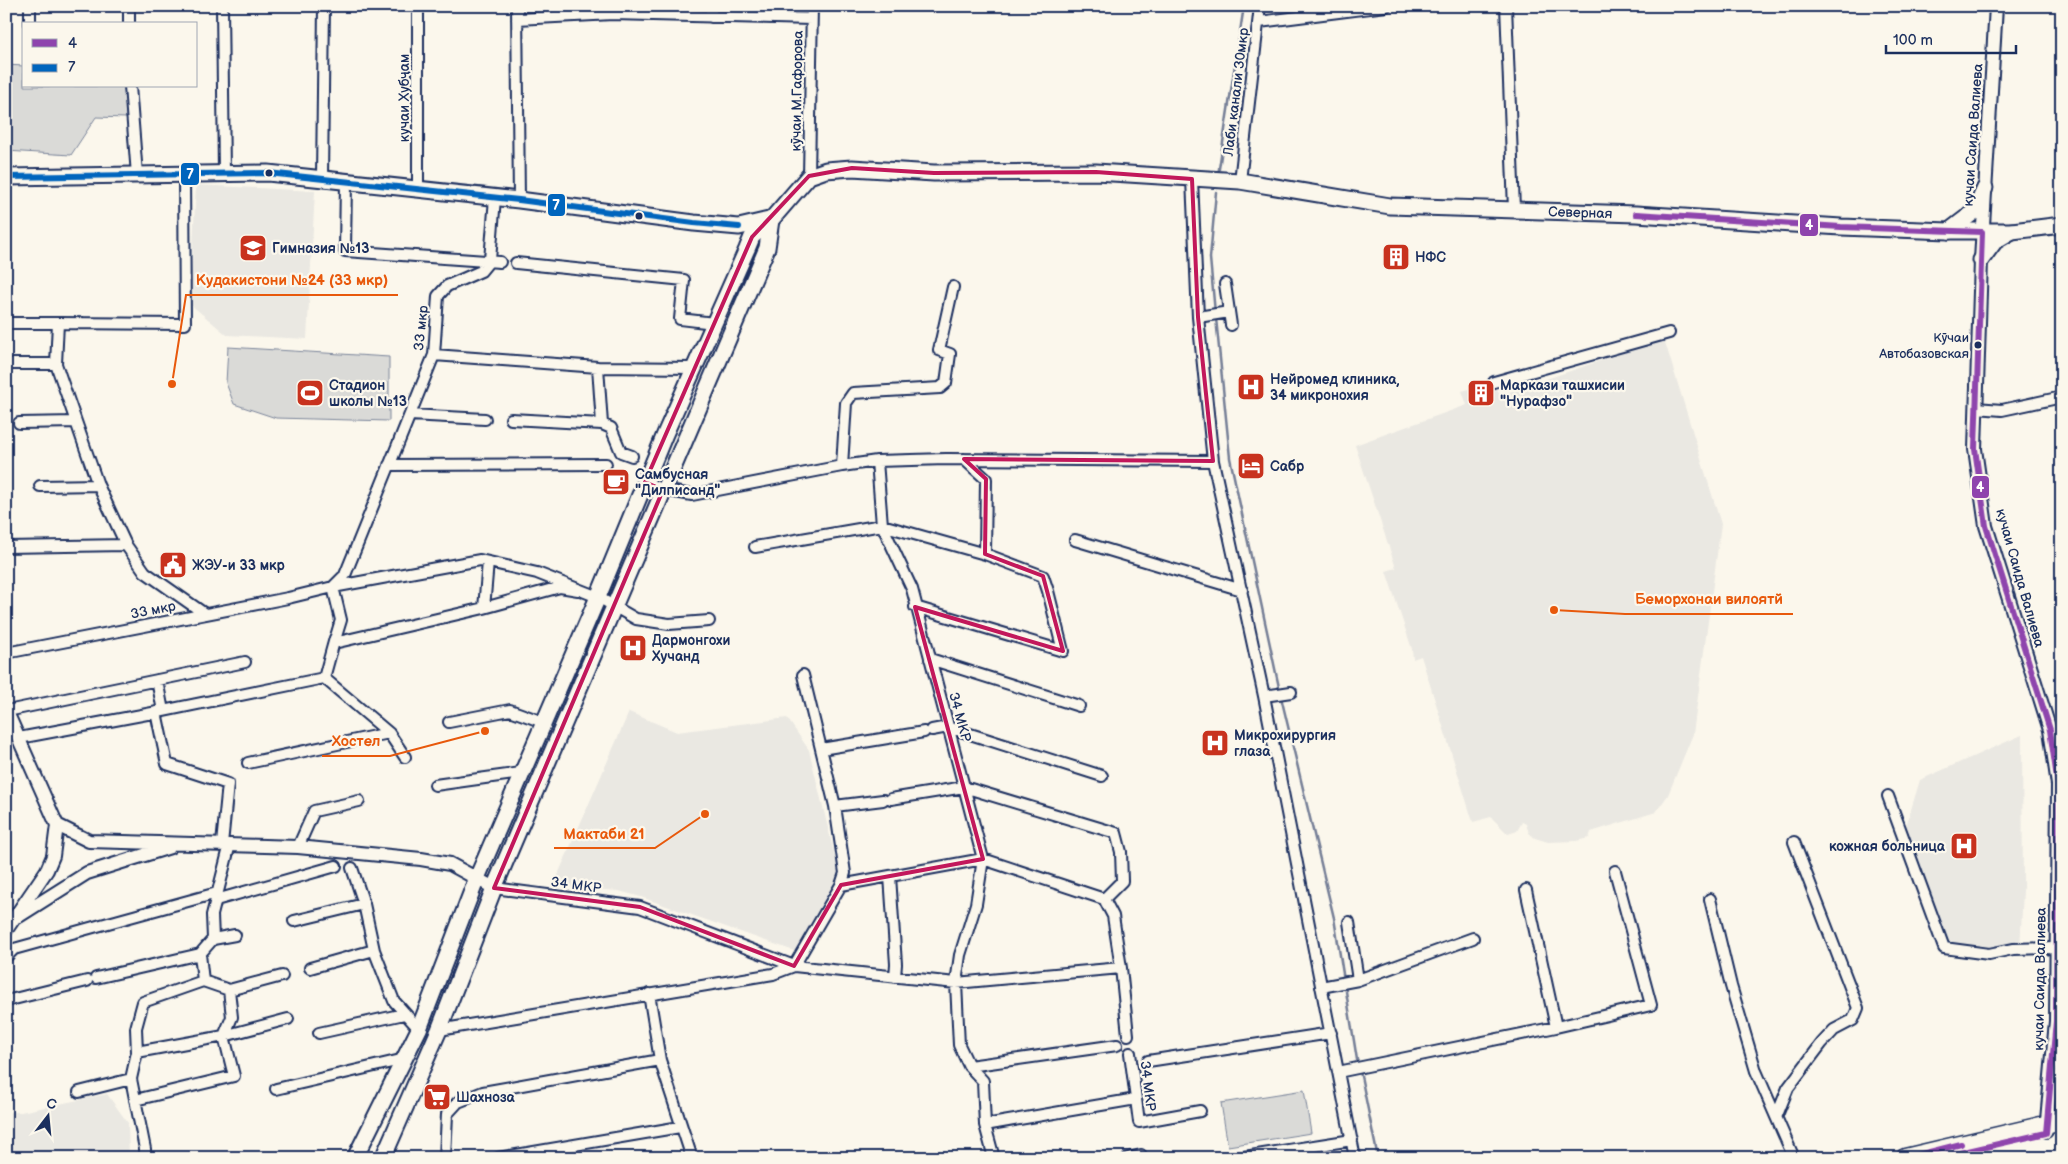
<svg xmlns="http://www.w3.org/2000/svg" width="2068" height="1164" font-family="'Balsamiq Sans',sans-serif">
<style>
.built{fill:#eae8e2}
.green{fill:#dadad7;stroke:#7a849a}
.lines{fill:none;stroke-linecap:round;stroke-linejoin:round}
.stream{stroke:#747e96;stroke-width:2.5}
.minor-casing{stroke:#1b2f5e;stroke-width:14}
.tertiary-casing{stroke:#1b2f5e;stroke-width:16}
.secondary-casing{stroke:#1b2f5e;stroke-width:19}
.trunk-casing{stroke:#1b2f5e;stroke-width:21}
.minor{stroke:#fbf7ec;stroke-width:10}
.tertiary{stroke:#fbf7ec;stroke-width:12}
.secondary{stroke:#fbf7ec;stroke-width:15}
.trunk{stroke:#fbf7ec;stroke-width:18}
.bus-1-casing{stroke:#fbf7ec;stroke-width:10}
.bus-2-casing{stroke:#fbf7ec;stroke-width:10}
.bus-1{stroke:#8e44ad;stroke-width:6}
.bus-2{stroke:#0065bd;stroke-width:6}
.marked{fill:none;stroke:#c2185b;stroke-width:4;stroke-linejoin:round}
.bus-dot{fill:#1b2f5e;stroke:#fbf7ec;stroke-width:2}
.labels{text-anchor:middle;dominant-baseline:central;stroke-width:4.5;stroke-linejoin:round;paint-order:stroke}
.bus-label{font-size:13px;fill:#1b2f5e;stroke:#fbf7ec;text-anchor:end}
.street-label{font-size:14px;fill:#1b2f5e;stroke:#fbf7ec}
.poi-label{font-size:14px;font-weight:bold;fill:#1b2f5e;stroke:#fbf7ec;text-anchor:start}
.leader{fill:none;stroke:#e8590c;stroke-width:2}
.callout-dot{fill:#e8590c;stroke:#fbf7ec;stroke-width:2}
.callout-label{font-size:15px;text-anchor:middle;font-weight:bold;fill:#e8590c;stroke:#fbf7ec;stroke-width:4.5;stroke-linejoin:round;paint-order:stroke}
.line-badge{stroke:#fbf7ec;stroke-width:2}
.badge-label{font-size:14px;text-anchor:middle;font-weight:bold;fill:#fff}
</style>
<rect width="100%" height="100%" fill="#fbf7ec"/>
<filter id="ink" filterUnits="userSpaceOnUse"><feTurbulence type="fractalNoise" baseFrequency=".02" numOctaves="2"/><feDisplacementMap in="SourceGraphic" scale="10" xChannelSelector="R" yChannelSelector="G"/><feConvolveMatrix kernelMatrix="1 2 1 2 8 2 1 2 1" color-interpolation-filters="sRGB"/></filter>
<g filter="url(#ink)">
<path class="built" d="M2057,6H2062V120H2060Z
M196,185L315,191L307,339L227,335L190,304Z
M1664,339L1721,524L1693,734L1668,795L1656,812L1591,832L1589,838L1576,841L1548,842L1535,838L1529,833L1526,824L1522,822L1517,831L1508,834L1491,817L1473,822L1421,656L1413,659L1412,649L1386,571L1396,568L1355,445L1467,405L1462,391L1494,382L1500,395Z
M629,712L677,732L787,718L809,750L840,877L797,952L641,897L619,891L553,886Z
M2022,735L2023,890L2020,950L1992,960L1942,951L1903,836L1920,780Z
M107,1094L128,1123L129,1158H6V1112H21Z"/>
<path class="green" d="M6,65L24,66V86H126V118L96,117L71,155L6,151Z
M228,347L389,357V421L276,418L234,404L226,383Z
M1304,1090L1311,1133L1228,1146L1221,1103Z"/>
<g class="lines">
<path class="stream" d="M1218,175L1244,6
M1215,313L1210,258L1216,192
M1216,318L1230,458L1280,692
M1281,697L1334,918L1344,980
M1345,985L1358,1066
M1360,1071L1378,1158"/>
<defs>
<path id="minor" d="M222,6L224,173
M517,6L519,200
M1506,6L1514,209
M711,17V6
M517,19L613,14L811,19
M1259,22L1386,6
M30,24V6
M129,24V6
M130,86L137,175
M184,174L185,324L58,323L56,364L98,485L126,545L145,572L205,614
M809,176L812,6
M322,178L324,6
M1192,179L1198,317L1213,461L1264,696L1355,1158
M346,181L345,251L500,262
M1240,181L1260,6
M418,189V6
M516,263L684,280L680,319L714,323
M1225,284L1231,325
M1198,317L1229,312
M9,323H58
M434,355L598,367L693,368
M6,364H56
M598,367L602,424
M1494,382L1669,333
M1976,408L2002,410L2062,397
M410,415L485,419
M511,419L602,424L611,428L621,452L632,456
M19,423L76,422
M964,459L986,479L985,554L1043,576L1048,591L1063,651
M877,461L882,525L912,589L983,859L976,904L960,955L956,983L1121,968L1128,1035
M389,465L606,464
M842,466L846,403L853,393L940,388L946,383L950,354L939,350L953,287
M645,482L663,490L692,495L842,466L877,461L946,459L1213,461
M40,486L98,485
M1075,540L1242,590
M6,547L126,545
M755,547L882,525L985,554
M578,590L560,587L484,608L334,643L341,620L333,587L480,560L537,573L598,597L636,619L669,624L709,621
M915,607L1063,651
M484,608L488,562
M6,653L288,598L333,587L345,575L434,355L438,296L447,286L481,271L490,260L495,198
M930,659L1079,706
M324,678L389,733L405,757
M324,678L335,638
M157,680L163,711
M1264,696L1291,692
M7,711L245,662
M156,712L167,764L228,784L222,844
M449,722L510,710L543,722
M932,730L948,727L1102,776
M19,738L163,711L324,678
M821,749L924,732
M248,763L389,733
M435,785L521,773
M1888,796L1944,948L1989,954L2013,949L2055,948
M891,799L964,787L1116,833L1121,852L1122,881L1104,899L1113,916L1121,968
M835,806L883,800
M298,847L314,811L359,801
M352,868L364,904L374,950
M890,876L896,964L895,977
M841,885L983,859L1104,899
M494,888L640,907L794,966L956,983L959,1045L969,1066L983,1081L985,1125L994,1158
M1710,899L1731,986L1756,1071L1794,1158
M216,900L336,866
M294,921L364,904
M1349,922L1358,980
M213,939L235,935
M6,957L14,949L217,893
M310,968L374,950L394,1001L419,1029
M96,978L200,954
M203,981L229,990L282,976
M1321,987L1358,980L1473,938
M649,994L660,1060L692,1158
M6,1001L87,981
M1556,1027L1651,1005L1615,871
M439,1030L773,974L794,966L841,885L845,873L835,806L803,675
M319,1033L404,1014
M137,1052L224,1036L288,1019
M1130,1053L1139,1122L1200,1111
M1148,1061L1331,1033
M969,1066L1117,1045
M1338,1072L1556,1027L1526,890
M276,1089L405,1059
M79,1092L131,1079
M135,1100L234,1076L224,1036L232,1017L229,990
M1777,1115L1788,1088L1822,1043L1834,1030L1853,1020L1858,1008L1794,842
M985,1125L1136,1099
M145,1158V1149L131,1079L137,1052L136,1028L143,1002L203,981L200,954L213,939L212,915L230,844
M445,1158L447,1114L458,1102L483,1092L660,1060
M498,1158L680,1127
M1128,1158L1141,1155L1142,1158
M1238,1158L1352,1140"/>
<path id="tertiary" d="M1996,6L1981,260L1975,449L1986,526L2050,730L2058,785L2056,1021L2046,1131
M6,710L57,825L53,856L47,870L6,930
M57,825L89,841L298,847L421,859L450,864L494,888
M19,916L87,873L170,847"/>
<g id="secondary">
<path d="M6,177L268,173L519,200L694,223L739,227L769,220"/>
<path d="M1949,231L1974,212L1985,188"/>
<path d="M1981,260L1995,241L2012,231"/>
<path id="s1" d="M355,1158L419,1029L477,878L598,597L665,434L747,249L752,237L771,220L809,176L826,170L852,168L934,173L1096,172L1240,181L1390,206L1636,214L1841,227L1949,231H2012L2062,225"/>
<path d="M383,1158L439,1030L494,888L767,248L771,220"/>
</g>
<path id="trunk" d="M1905,1158L2062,1121"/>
</defs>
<use href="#minor" class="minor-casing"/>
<use href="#tertiary" class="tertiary-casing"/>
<use href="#secondary" class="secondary-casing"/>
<use href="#trunk" class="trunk-casing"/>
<use href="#minor" class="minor"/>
<use href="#tertiary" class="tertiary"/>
<use href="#secondary" class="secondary"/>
<use href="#trunk" class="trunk"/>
<defs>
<path id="bus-1" d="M1636,214L1841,227L1982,232
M1906,1158L1961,1144
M1938,1158L2046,1133L2056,1021L2058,785L2050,730L1986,526L1975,449L1982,232"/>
<path id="bus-2" d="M6,177L268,173L519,200L694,223L739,227"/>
</defs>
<use href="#bus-1" class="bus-1-casing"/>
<use href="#bus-2" class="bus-2-casing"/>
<use href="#bus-1" class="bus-1"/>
<use href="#bus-2" class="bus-2"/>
</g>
</g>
<path class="marked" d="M852,168L934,173L1096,172L1192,179L1198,317L1213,461L964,459L986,479L985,554L1043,576L1063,651L915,607L983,859L841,885L794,966L640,907L494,888L663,490L645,482L752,237L809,176Z"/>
<defs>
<symbol id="school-square" viewBox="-11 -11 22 22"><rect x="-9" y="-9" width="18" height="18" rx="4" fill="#c8321e" stroke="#fbf7ec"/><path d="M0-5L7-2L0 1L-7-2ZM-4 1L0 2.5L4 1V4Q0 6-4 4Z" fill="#fff"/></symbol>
<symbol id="building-square" viewBox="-11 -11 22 22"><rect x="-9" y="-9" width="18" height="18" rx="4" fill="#c8321e" stroke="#fbf7ec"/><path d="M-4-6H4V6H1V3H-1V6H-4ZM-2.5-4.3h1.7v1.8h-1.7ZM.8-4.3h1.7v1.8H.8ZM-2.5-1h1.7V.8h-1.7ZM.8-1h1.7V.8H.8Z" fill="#fff"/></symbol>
<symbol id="hospital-square" viewBox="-11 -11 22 22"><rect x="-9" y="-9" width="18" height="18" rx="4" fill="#c8321e" stroke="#fbf7ec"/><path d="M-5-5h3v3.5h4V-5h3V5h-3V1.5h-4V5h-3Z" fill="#fff"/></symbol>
<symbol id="stadium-square" viewBox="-11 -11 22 22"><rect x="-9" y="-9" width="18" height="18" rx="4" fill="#c8321e" stroke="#fbf7ec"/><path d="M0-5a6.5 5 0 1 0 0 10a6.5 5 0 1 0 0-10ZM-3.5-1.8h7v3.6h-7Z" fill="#fff"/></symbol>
<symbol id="hotel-square" viewBox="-11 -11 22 22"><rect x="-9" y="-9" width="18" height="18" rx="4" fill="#c8321e" stroke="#fbf7ec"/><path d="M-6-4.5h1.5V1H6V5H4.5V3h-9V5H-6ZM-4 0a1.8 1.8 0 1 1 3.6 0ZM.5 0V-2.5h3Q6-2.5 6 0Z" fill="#fff"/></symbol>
<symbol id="cafe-square" viewBox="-11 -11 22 22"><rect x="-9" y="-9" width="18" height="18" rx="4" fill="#c8321e" stroke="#fbf7ec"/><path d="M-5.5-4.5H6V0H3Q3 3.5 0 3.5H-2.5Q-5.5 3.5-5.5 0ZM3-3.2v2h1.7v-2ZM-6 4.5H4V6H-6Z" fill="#fff"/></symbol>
<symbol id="civic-square" viewBox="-11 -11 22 22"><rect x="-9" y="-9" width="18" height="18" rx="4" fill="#c8321e" stroke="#fbf7ec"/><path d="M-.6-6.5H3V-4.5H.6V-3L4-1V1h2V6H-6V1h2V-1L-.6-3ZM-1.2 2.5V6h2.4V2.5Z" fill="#fff"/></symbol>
<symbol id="supermarket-square" viewBox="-11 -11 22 22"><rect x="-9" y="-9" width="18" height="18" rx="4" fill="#c8321e" stroke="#fbf7ec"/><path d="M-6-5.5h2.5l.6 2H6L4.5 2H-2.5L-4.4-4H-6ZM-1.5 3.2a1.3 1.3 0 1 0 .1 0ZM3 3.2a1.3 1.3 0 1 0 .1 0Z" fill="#fff"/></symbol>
</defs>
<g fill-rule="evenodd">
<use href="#school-square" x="237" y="232" width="32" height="32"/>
<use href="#building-square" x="1380" y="241" width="32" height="32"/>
<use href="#hospital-square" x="1235" y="371" width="32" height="32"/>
<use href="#stadium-square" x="294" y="377" width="32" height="32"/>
<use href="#building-square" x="1465" y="377" width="32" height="32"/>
<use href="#hotel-square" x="1235" y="450" width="32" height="32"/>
<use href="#cafe-square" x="600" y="466" width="32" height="32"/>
<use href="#civic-square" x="157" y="549" width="32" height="32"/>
<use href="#hospital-square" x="617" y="632" width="32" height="32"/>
<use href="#hospital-square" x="1199" y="727" width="32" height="32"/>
<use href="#hospital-square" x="1948" y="830" width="32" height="32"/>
<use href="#supermarket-square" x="421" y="1081" width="32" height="32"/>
</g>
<g class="bus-dot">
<circle cx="269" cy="173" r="4.5"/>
<circle cx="639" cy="216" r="4.5"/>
<circle cx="1978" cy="345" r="4.5"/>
</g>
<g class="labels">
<g class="bus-label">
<text x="1969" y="338">Кӯчаи<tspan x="1969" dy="16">Автобазовская</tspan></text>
</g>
<g class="street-label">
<text transform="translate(797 91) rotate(-89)">кӯчаи М.Гафорова</text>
<text transform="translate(1236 92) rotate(-83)">Лаби канали 30мкр</text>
<text transform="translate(404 98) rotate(-90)">кучаи Хубҷам</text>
<text transform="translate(1973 135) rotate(-86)">кучаи Саида Валиева</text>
<text stroke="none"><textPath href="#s1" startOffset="1862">Северная</textPath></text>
<text transform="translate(421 328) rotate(-84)">33 мкр</text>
<text transform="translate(2020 578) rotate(74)">кучаи Саида Валиева</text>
<text transform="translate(153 610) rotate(-11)">33 мкр</text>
<text transform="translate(960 717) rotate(75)">34 МКР</text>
<text transform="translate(576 885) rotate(8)">34 МКР</text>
<text transform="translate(2040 979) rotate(-89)">кучаи Саида Валиева</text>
<text transform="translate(1148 1086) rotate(83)">34 МКР</text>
</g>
<g class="poi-label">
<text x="272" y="248">Гимназия №13</text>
<text x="1415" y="257">НФС</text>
<text x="1270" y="379">Нейромед клиника,<tspan x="1270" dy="16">34 микронохия</tspan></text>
<text x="329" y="385">Стадион<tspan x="329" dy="16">школы №13</tspan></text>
<text x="1500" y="385">Маркази ташхисии<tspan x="1500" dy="16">"Нурафзо"</tspan></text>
<text x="1270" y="466">Сабр</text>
<text x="635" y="474">Самбусная<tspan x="635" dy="16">"Дилписанд"</tspan></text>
<text x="192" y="565">ЖЭУ-и 33 мкр</text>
<text x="652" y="640">Дармонгохи<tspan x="652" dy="16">Хучанд</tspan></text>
<text x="1234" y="735">Микрохирургия<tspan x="1234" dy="16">глаза</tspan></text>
<text x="1945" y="846" text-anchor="end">кожная больница</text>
<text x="456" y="1097">Шахноза</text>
</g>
</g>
<path class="leader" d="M172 384L186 295H398M1554 610L1625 614H1793M485 731L390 756H322M705 814L655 848H554"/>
<g class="callout-dot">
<circle cx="172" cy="384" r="5"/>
<circle cx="1554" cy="610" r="5"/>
<circle cx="485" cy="731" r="5"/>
<circle cx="705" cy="814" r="5"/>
</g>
<g class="callout-label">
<text x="292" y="285">Кудакистони №24 (33 мкр)</text>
<text x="1709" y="604">Беморхонаи вилоятй</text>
<text x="356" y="746">Хостел</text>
<text x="604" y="839">Мактаби 21</text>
</g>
<g class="line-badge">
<rect x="180" y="162" width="20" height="24" rx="5" fill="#0065bd"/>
<rect x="547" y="193" width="19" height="24" rx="5" fill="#0065bd"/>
<rect x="1799" y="213" width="20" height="24" rx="5" fill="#8e44ad"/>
<rect x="1971" y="475" width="19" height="24" rx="5" fill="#8e44ad"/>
</g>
<g class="badge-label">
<text x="190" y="179">7</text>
<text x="556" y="210">7</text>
<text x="1809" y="230">4</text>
<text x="1980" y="492">4</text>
</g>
<rect width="2068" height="1164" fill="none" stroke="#fbf7ec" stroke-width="25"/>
<rect x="12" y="12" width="2043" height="1139" fill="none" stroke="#1b2f5e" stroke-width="2" filter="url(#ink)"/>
<rect x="22" y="22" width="175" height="65" fill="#fbf7ec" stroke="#a1a7b3"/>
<rect x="32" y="39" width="25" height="8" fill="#8e44ad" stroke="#a1a7b3"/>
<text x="68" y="48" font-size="15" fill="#1b2f5e">4</text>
<rect x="32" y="64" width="25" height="8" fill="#0065bd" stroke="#a1a7b3"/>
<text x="68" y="72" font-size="15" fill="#1b2f5e">7</text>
<g transform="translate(48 1116) rotate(16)" stroke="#fbf7ec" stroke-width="4" paint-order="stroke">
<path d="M0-4L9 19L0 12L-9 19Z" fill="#1b2f5e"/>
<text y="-8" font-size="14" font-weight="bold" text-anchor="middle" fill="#1b2f5e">С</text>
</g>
<path d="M1886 45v8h130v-8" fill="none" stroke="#1b2f5e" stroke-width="2.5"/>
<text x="1893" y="45" font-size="15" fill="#1b2f5e" stroke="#fbf7ec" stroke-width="4" paint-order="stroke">100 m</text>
</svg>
